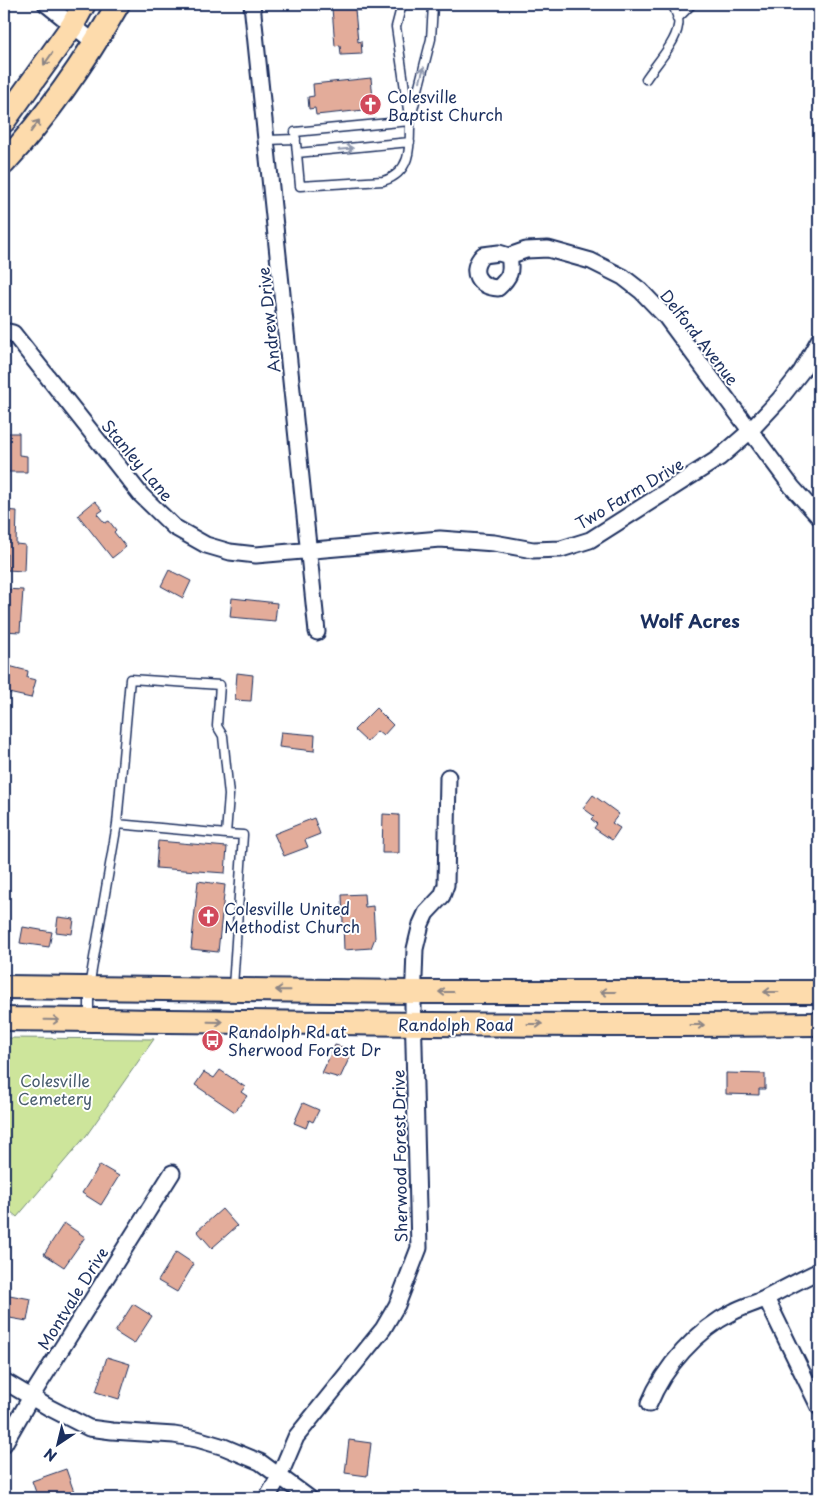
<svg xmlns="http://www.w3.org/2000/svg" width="823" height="1502" font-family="'Playpen Sans',sans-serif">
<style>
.green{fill:#cde59b;stroke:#748a7c}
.building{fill:#e3ac9a;stroke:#1b2f5e}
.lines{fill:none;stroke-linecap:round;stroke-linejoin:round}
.lane-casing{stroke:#1b2f5e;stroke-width:11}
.street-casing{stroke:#1b2f5e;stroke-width:19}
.primary-casing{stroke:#1b2f5e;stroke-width:26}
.lane{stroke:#fff;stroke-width:8}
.street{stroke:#fff;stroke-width:15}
.primary{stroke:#fddbac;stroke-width:22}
.oneway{stroke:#8c8585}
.oneway2{stroke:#8d97ae}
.labels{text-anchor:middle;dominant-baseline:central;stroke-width:4;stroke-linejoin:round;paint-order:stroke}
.poi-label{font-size:16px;fill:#1b2f5e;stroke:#fff;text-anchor:start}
.street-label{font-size:16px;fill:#1b2f5e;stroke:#fff}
.park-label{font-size:16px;fill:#485c6d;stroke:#fff}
.neighbourhood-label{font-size:18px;font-weight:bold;fill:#1b2f5e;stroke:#fff}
</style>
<rect width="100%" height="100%" fill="#fff"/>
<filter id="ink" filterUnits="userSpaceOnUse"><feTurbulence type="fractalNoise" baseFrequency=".02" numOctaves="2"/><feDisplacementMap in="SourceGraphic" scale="10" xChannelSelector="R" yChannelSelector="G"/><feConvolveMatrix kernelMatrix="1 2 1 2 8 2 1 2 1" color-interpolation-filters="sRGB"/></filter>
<g filter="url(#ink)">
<path class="green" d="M4,1038L154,1039L86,1136L17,1217L4,1206Z"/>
<path class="building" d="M295,4H362V11L355,10L358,42L361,41L362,54L341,55L340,45L335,46L332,8Z
M371,78L374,109L316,115L315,108L309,109L308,97L314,96L313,84Z
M4,433H19V455L27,456V472H8V465H4Z
M95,501L103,510L97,514L105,523L109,521L116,530L114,532L126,547L112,558L78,515Z
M4,510L17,511L16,544L25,545L24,571L7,570V554H4Z
M169,570L191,581L183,598L161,586Z
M4,589L23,590L20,632L4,631Z
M232,598L277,603L275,621L230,617Z
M5,665L28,671L27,678L36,680L31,698L4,692Z
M237,673L253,675L251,701L235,700Z
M376,708L393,725L383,736L377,731L367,742L354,730Z
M281,732L315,735L314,751L279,747Z
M593,795L619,814L612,823L620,828L612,840L594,828L597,824L591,819L594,816L583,808Z
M383,814L399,815V853H382Z
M314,818L320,834L305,840L308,847L284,856L274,834Z
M158,841L227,847L225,873L156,868Z
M198,881L225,885L218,952L191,949Z
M364,894L365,907L373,906L375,938L371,948L344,950L342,895Z
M58,917L74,919L72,934L56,932Z
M23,927L52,932L49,947L20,943Z
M335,1045L353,1050L340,1078L322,1073Z
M220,1070L245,1087L241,1092L247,1096L235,1112L195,1085L204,1072L214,1078Z
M726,1073L765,1074V1089H759V1095L726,1094Z
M303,1103L319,1110L313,1122L309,1120L306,1128L294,1123Z
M100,1165L119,1176L101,1205L82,1193Z
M222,1209L237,1226L212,1248L197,1231Z
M64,1223L85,1237L64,1267L44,1254Z
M176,1252L194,1264L177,1292L158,1281Z
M4,1294L31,1299L27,1321L4,1317Z
M133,1304L152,1316L134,1344L115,1332Z
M107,1357L130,1364L119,1399L96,1392Z
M349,1440L371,1443L367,1476L345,1473Z
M66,1469L74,1492L57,1498H38L32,1481Z"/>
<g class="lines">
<defs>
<path id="lane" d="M402,4L396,27L409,117
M677,19L692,4
M646,79C655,65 676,43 678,26C680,19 675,10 672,4
M410,121C410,146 412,172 383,181L300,186L295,132Z
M410,121L431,39L433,5L426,4
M267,140L296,139
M297,153L410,142
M226,834L229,795L223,736L217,726L220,685L130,679L117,824L226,834L243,835L233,987
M89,1017V987L117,824"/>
<path id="street" d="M46,4L95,43
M252,4L317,632
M509,256C512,272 510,277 498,288C478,287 468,271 483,255L499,253L509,256L526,250L548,249L591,261L623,277L641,291L666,317L792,487L819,517
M4,331L13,333L141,495L174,527L206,545L230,552L256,555L440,539L494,543L533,550L561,549L590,540L719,458L749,432L779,400L801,372L819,340
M766,1298L819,1407
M4,1381L48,1407L89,1428L112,1431L174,1435L197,1439L224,1447L260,1462L309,1498
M649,1404C664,1367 697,1330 733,1312C744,1306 757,1303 768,1297C785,1288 802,1279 819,1271
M4,1444L31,1397L172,1173
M267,1498L279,1477L296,1437L383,1329L397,1305L419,1248L413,1006L415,949L421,924L426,913L442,896L446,885L448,777"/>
<path id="primary" d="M4,121L72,26L84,4
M4,163C48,115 86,60 118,4
M4,987L413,992H819
M4,1019C276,1022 547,1027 819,1024"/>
</defs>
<use href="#lane" class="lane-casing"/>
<use href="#street" class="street-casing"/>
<use href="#primary" class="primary-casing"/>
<use href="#lane" class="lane"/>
<use href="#street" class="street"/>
<use href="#primary" class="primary"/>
</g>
<defs><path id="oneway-shaft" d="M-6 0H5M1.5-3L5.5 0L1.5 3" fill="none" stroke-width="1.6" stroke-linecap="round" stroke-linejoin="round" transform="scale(1.25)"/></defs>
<g class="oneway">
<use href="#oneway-shaft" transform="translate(48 59) rotate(125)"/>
<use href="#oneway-shaft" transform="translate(35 126) rotate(-54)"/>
<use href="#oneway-shaft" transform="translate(283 990) rotate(-179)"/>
<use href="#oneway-shaft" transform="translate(446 992) rotate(180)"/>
<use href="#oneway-shaft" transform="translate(608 992) rotate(180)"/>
<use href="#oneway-shaft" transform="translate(771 992) rotate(-180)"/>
<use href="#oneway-shaft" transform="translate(52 1020) rotate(1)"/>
<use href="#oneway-shaft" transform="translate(215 1022) rotate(1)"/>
<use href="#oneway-shaft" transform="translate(535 1024)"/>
<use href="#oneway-shaft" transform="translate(697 1025)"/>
</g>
<g class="oneway2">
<use href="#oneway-shaft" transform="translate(422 74) rotate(-75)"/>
<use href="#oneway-shaft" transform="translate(346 149) rotate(-5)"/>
</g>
</g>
<defs>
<symbol id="church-disc" viewBox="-11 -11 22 22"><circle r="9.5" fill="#d1495b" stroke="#fff"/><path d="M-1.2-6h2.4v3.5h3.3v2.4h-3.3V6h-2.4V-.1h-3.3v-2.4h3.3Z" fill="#fff"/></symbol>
<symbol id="bus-disc" viewBox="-11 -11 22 22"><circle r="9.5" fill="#d1495b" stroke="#fff"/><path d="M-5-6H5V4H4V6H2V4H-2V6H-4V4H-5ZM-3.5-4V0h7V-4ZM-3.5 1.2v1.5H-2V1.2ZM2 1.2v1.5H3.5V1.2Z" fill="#fff"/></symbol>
</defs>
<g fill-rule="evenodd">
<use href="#church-disc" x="358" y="92" width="25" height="25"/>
<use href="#church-disc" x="196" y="904" width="25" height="25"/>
<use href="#bus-disc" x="200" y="1028" width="25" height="25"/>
</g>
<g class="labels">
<g class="poi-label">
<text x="387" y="96">Colesville<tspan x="387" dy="18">Baptist Church</tspan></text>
<text x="224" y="908">Colesville United<tspan x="224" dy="18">Methodist Church</tspan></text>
<text x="228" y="1031">Randolph Rd at<tspan x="228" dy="18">Sherwood Forest Dr</tspan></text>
</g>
<g class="street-label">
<text transform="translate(268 320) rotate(-96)">Andrew Drive</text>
<text transform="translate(700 337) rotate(52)">Delford Avenue</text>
<text transform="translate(138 460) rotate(50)">Stanley Lane</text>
<text transform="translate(629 493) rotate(-31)">Two Farm Drive</text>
<text x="456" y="1024">Randolph Road</text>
<text transform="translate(399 1156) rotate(-91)">Sherwood Forest Drive</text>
<text transform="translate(72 1298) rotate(-58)">Montvale Drive</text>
</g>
<g class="park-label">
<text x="55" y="1080">Colesville<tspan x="55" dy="18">Cemetery</tspan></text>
</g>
<g class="neighbourhood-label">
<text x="690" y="620">Wolf Acres</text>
</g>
</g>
<rect width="823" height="1502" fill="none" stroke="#fff" stroke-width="20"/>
<rect x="10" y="10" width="803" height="1482" fill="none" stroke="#1b2f5e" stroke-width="2" filter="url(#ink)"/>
<g transform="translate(58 1444) rotate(215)" stroke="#ffffff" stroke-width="4" paint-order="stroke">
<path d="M0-4L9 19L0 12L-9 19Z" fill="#1b2f5e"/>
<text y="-8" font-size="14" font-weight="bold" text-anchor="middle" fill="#1b2f5e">N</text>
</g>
</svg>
